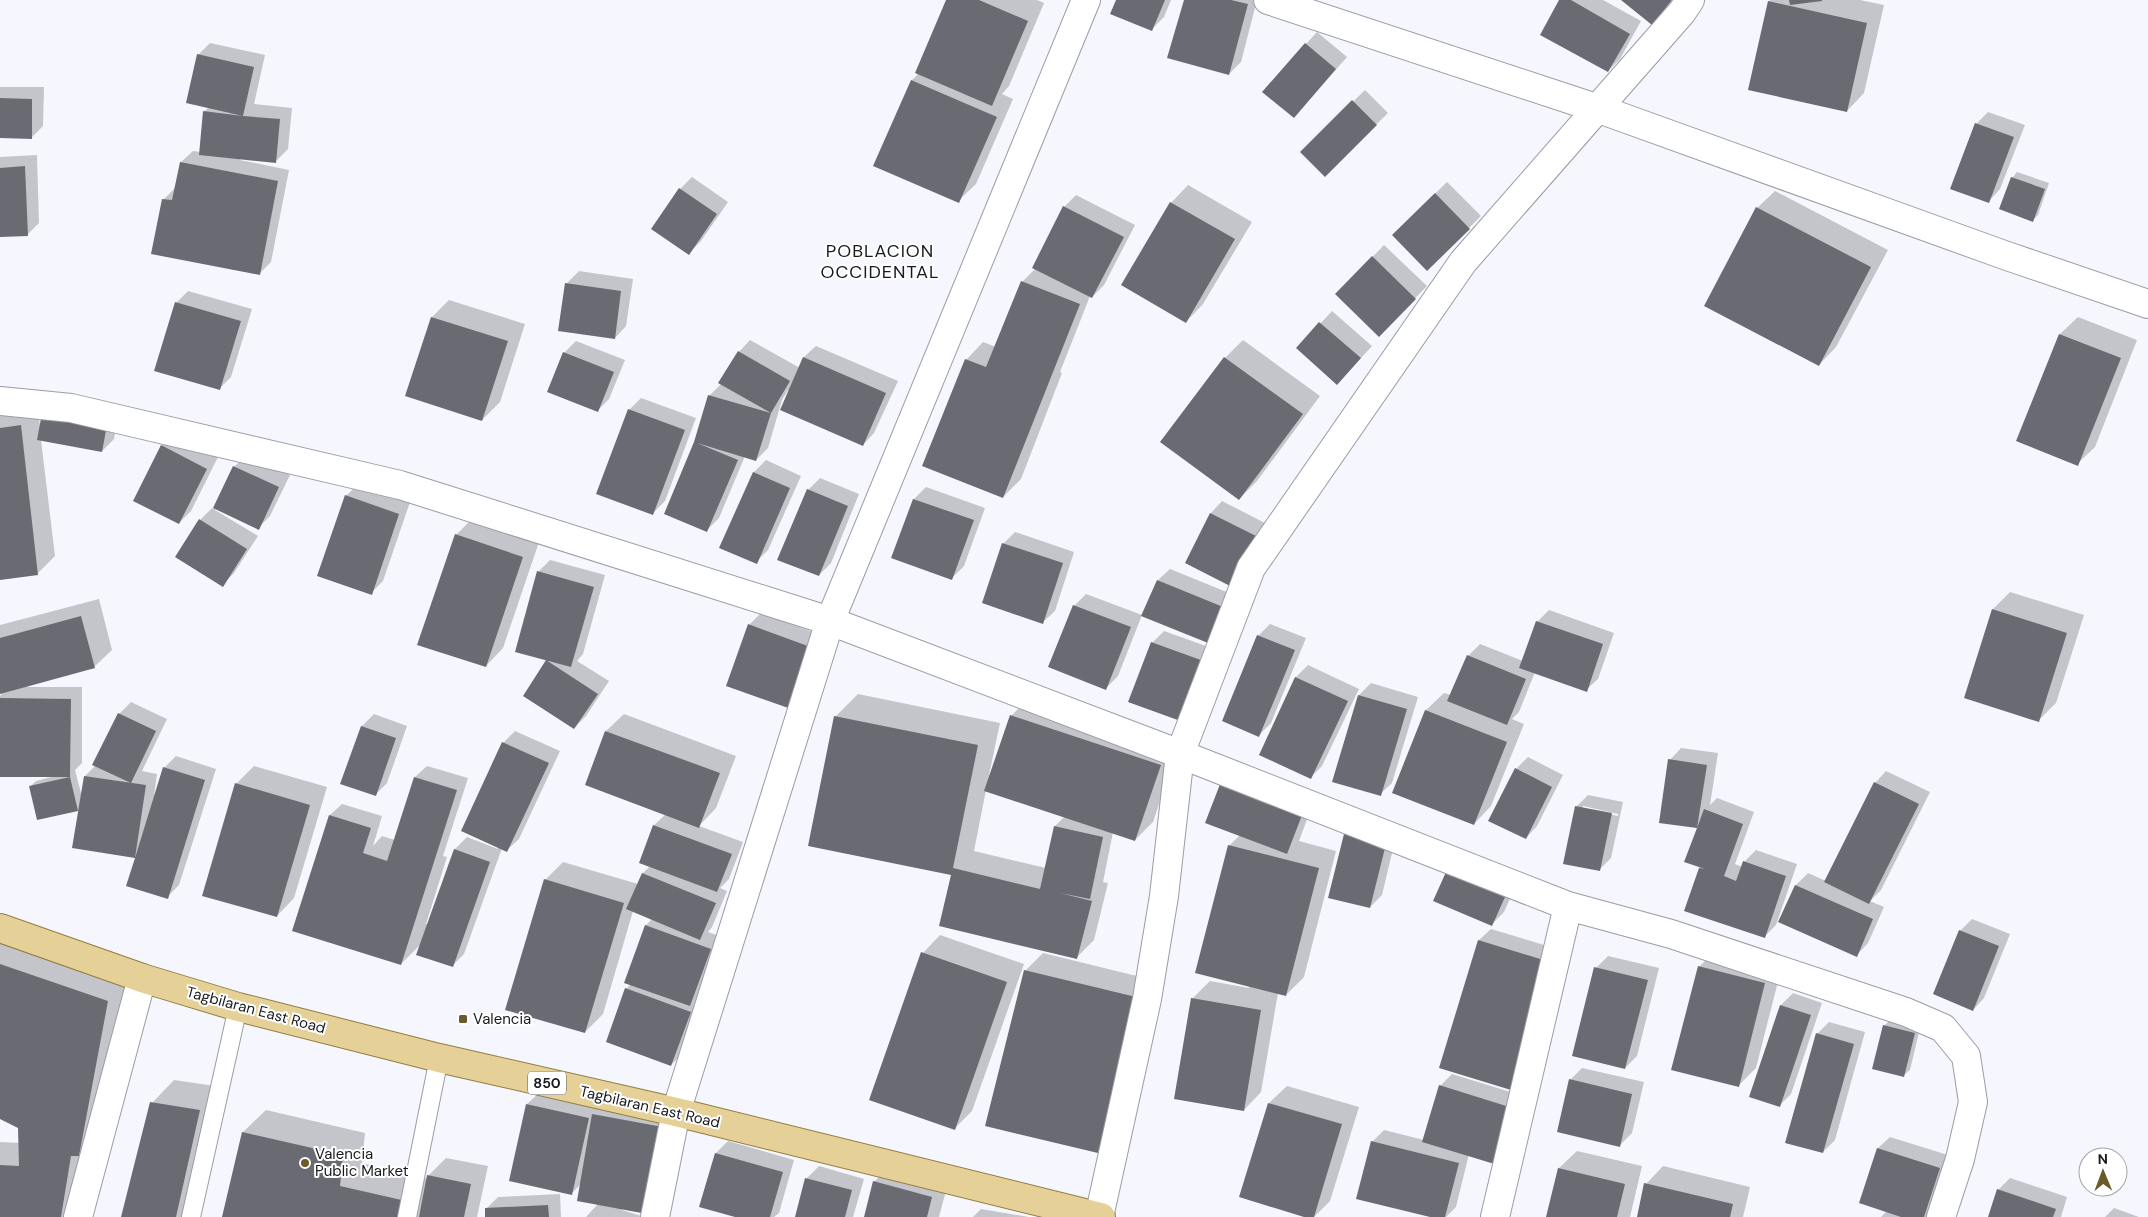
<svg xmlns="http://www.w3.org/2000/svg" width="2148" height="1217" font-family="'DM Sans',sans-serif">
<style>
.shadow{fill:#0003;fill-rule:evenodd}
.building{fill:#6a6a73}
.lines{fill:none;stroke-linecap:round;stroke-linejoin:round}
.lane-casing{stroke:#9b9ca5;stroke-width:20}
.street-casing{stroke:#9b9ca5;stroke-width:30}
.primary-casing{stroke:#937d3f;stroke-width:30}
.lane{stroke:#fff;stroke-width:18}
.street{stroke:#fff;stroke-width:28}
.primary{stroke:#e5d197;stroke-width:28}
.poi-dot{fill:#6c5b29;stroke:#fff;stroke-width:2}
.labels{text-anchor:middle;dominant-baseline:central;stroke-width:4;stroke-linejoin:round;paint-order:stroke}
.shield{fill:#fff;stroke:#5e5f61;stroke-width:1}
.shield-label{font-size:14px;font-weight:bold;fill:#191a1d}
.street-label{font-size:15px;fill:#191a1d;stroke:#fff}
.poi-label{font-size:15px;fill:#191a1d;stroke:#fff;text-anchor:start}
.quarter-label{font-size:18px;letter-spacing:1px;fill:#191a1d;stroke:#fff}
</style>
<rect width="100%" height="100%" fill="#f5f6fe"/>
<path class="shadow" d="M948,0H1037L1044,3L1009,86L1002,94L1013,99L976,184L958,201L875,165L912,80L919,73Z
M1117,0H1171L1164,17L1152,29Z
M1185,0H1257L1241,62L1229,74Z
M1561,0H1603L1641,21L1620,59L1608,71Z
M1770,0H1860L1884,5L1864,93L1847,111L1769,2Z
M1317,32L1347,57L1294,117L1306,44Z
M210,43L265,55L254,104L292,108L288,149L276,161L241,158L240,160L289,170L271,262L259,274L164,199L176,187L181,162L193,151L201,152L204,112L209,107L198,55Z
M0,87H44L43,126L31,138L0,137Z
M1365,90L1388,113L1325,175L1302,152Z
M1988,112L2025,125L2000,189L1989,201L1976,124Z
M37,155L39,223L27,235L0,236V157Z
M2017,172L2049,183L2038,215L2033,220L2012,178Z
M692,177L728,202L701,241L689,253L680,189Z
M1447,182L1481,216L1427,270L1393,235Z
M1188,185L1252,222L1203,304L1186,322L1171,203Z
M1775,191L1888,250L1836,347L1819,365L1757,208Z
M1076,195L1135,225L1104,285L1092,297L1090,296L1060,372L1062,373L1021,479L1003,497L966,360L983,342L996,347L1022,282L1036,268L1034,267L1064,207Z
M1384,245L1427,286L1379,335L1337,294Z
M579,271L633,279L626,326L615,338L567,283Z
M188,291L252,309L231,377L219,389L176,303Z
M449,300L525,324L500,402L482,420L432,317Z
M1332,311L1372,346L1349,371L1298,348Z
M2078,317L2137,340L2095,447L2077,464L2017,441L2060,334Z
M750,340L800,368L804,357L816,346L898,381L874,433L863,445L788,390L782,400L768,448L756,460L745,456L719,518L707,530L695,443L709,396L722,383L739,352Z
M1243,340L1320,396L1257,481L1239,499L1162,442L1225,358Z
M576,341L625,360L609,399L597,411L564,353Z
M641,398L696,418L665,501L653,513L629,410Z
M38,409L40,426L118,413L114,439L102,451L41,440L55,556L37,574L0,578V413Z
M173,434L218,457L191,511L179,523L162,446Z
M246,455L290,475L270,516L258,528L216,508L215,510L258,536L234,573L222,585L200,520L212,508L214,509L234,467Z
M766,460L801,476L768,550L756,562L720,547L754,472Z
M820,478L859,494L831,563L819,575L808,490Z
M358,484L410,502L383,581L371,593L346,496Z
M926,487L985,508L964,566L952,578L893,558L914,499Z
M1222,501L1271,526L1234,586L1211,513Z
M474,517L540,539L503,648L486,666L456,535Z
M1015,532L1074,552L1055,611L1043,622L1003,544Z
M550,560L605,575L583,654L577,661L609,681L586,716L574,728L547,661L549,660L538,572Z
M1170,569L1244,599L1230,634L1158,580Z
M2010,592L2084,615L2056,703L2039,720L1993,609Z
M1086,594L1142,615L1118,676L1106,688L1074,606Z
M99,599L112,650L94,667L25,687H82V763L75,770L82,797L85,776L96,765L119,714L131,702L167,719L142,771L157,774L154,796L164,768L176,756L216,769L179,885L167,897L136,857L74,847L80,810L38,818L31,786L36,781L55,776L0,775V696L4,691L0,692V625Z
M1549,610L1614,633L1598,679L1586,690L1535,672L1519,712L1512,719L1524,724L1491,806L1474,824L1394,792L1426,710L1444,693L1451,695L1468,656L1480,644L1523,661L1537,622Z
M761,613L827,637L793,709L749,625Z
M1270,624L1306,638L1271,723L1259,735L1258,636Z
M1164,631L1220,651L1197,710L1152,643Z
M1308,665L1359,689L1322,766L1310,778L1260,755L1296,677Z
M1371,683L1418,697L1392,783L1380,794L1359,695Z
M858,694L1000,723L989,775H991L1011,716L1029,698L1178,747L1153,822L1135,840L1113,832L1103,882L1108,883L1094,940L1077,957L953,874L835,717ZM986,790L1065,816L1055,826L1046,868L974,851Z
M374,714L407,726L387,783L375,795L342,783L362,726Z
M624,714L736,756L716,808L699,826L743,842L729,879L720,888L727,891L712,927L708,932L722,937L702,993L696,998L702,1000L683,1053L671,1065L626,989L631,984L625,982L646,925L652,919L633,911L603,1014L585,1032L545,880L563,862L638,884L643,873L650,866L640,863L654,825L666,814L586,784L606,731Z
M515,731L560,751L519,839L507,850L502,848L464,954L452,966L421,944L401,964L330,815L342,804L382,816L373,846L382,836L395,840L415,777L427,766L468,778L443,856L447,857L426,924L428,925L455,849L467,837L498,849L503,743Z
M1681,748L1718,753L1710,805L1717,798L1754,812L1735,864L1742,867L1744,862L1756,850L1797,864L1776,925L1765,936L1685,910L1700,866L1699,827L1660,822L1670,760Z
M1528,757L1563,775L1537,826L1526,838L1516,769Z
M254,766L327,787L294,898L277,916L236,784Z
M1886,771L1930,792L1881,890L1870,901L1884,907L1868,943L1857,955L1780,921L1796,885L1808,873L1826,881L1875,783Z
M1588,795L1623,802L1611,858L1599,870L1576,807ZM1583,806L1618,814V816L1583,809Z
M1315,798L1299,841L1336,851L1304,977L1286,995L1278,993L1261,1092L1244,1110L1192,999L1210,981L1249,988L1229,846L1240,835Z
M1357,823L1397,832L1382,895L1370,907L1345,835Z
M1447,872L1516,885L1504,912L1492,924Z
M1972,919L2010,934L1984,998L1973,1010L1960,931Z
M1491,929L1561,950L1511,1088L1479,940Z
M0,933L130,978L80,1217H0V1142L20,1143L19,1127L0,1118Z
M940,935L1024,964L972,1111L954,1129L923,953Z
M1717,949L1782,966L1756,1068L1738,1086L1699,967Z
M1043,953L1153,980L1115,1134L1097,1152L1025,971Z
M1608,956L1659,968L1637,1056L1625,1068L1596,968Z
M1793,993L1822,1003L1791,1094L1779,1106L1751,1097L1781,1005Z
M1890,1020L1920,1028L1910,1070L1904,1075L1884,1026Z
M1829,1022L1865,1032L1835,1140L1823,1152L1817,1034Z
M1582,1068L1644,1082L1632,1133L1620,1145L1570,1080Z
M1452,1074L1530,1098L1469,1154L1456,1207L1446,1217H1436L1372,1142L1384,1130L1424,1140L1440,1086Z
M174,1080L222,1087L192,1217H122L152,1103Z
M1287,1086L1359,1107L1330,1201L1314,1217H1309L1269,1103Z
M539,1093L680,1110L623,1208L622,1210L645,1217H586L598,1204L581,1184L572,1193L527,1104Z
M266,1110L365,1133L362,1163L428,1179V1176L446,1158L488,1166L477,1217H224L243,1132Z
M1890,1137L1951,1156L1933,1211L1927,1217H1881L1887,1211L1878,1148Z
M728,1141L794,1160L779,1213L774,1217H740L716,1153Z
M1577,1151L1642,1166L1630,1217H1548L1559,1168Z
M892,1164L949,1179L939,1217H865L874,1182Z
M819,1166L864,1179L853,1217H796L807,1178Z
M1663,1166L1750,1187L1743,1217H1638L1646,1184Z
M2010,1178L2067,1197L2061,1217H1989L1998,1190Z
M560,1194L561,1217H487L486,1209L498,1197Z
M2114,1208L2139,1217H2105Z
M981,1209L1029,1217H973Z"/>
<path class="building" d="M946,0H979L1028,21L992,106L915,73Z
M1116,0H1165L1152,31L1110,14Z
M1184,0H1231L1248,4L1229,75L1167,58Z
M1559,0H1571L1630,34L1608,72L1540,35Z
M1621,0H1672L1652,25Z
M1789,0H1822V1L1790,5Z
M1768,1L1867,23L1847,112L1748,90Z
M1305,43L1336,69L1294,118L1262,92Z
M197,54L254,67L243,116L280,119L276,163L199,155L203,111L243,116L186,103Z
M911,80L997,117L959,203L873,166Z
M0,98L32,99V139L0,138Z
M1352,100L1377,125L1325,177L1300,152Z
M1975,123L2014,137L1989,203L1950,189Z
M180,162L278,181L260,275L151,254L162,199L172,200Z
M25,166L28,236L0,237V168Z
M2011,177L2045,189L2033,222L1999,209Z
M679,188L717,214L689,255L651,229Z
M1435,193L1470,229L1427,271L1392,235Z
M1170,202L1235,239L1186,323L1121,285Z
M1063,206L1124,237L1092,298L1032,268Z
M1756,207L1871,267L1819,366L1704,306Z
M1372,256L1416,299L1379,337L1335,294Z
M1021,281L1080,304L1003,498L922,466L965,359L986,367Z
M565,283L621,291L615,339L558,331Z
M175,302L241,321L220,390L154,371Z
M431,317L508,341L482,421L405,396Z
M1319,322L1361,358L1337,385L1296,348Z
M2059,334L2121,358L2078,466L2016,441Z
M738,351L790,381L771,413L718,383Z
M563,352L614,372L598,412L547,392Z
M803,357L886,393L863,446L780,410Z
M1224,357L1303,414L1239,500L1160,442Z
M708,395L771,413L756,461L697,443L738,460L707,532L664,514L694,442Z
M628,409L685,430L653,515L596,494Z
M42,413L107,425L102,452L37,440Z
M21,425L38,575L0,580V428Z
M161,445L207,469L179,524L133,501Z
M233,466L279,487L259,530L213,508Z
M753,472L790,488L757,564L719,548Z
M807,489L848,506L819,576L777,560Z
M345,495L399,514L372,595L317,576Z
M913,499L974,520L952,580L891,558Z
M1210,513L1260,538L1234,588L1185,563Z
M199,519L247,549L223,587L175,557Z
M455,534L523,557L486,667L417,645Z
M1002,543L1063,563L1043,624L982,603Z
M537,571L594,587L571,667L515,652Z
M1157,580L1233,611L1218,647L1141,616Z
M1073,605L1131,627L1106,690L1048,667Z
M1992,609L2067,633L2039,722L1964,698Z
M81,616L95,668L0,694V638Z
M1536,621L1603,644L1587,692L1519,668Z
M748,624L816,649L794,710L726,686Z
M1257,635L1295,650L1259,737L1222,721Z
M1151,642L1209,663L1186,723L1128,702Z
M1467,655L1526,679L1507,725L1447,701Z
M546,660L598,694L574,729L523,696Z
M1295,677L1348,701L1311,779L1259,755Z
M1358,695L1407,709L1381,796L1332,782Z
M0,698L71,699L70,777H0Z
M1425,710L1507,742L1474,825L1392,793Z
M118,713L156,731L131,783L92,765Z
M1010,715L1161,765L1135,841L984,791Z
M834,716L978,745L953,868L1040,889L1054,826L1103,837L1090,899L1060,893L1092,901L1077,959L939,926L951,875L808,846Z
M361,726L396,738L376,796L340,784Z
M605,731L720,773L699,828L585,785Z
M502,742L549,763L507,852L461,831Z
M1668,759L1707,765L1697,828L1704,809L1743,824L1724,876L1736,881L1743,861L1786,876L1765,938L1684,911L1699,868L1705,869L1684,862L1697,828L1659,823Z
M163,767L205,780L168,899L126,886L135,858L72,848L84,776L146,785L135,858Z
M1515,768L1552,787L1526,839L1488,821Z
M70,777L78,811L37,820L29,786Z
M414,777L457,790L401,965L292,931L329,815L371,828L363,853L387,861Z
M1222,779L1304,810L1287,854L1205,823Z
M1874,782L1919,804L1869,904L1824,882Z
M235,783L310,805L277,917L202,896Z
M1575,806L1612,813L1600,871L1563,864Z
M653,825L732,854L717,892L639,863Z
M1344,834L1386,844L1370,908L1328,898Z
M1228,845L1319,868L1286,996L1195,973Z
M454,849L490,862L453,967L416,955Z
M1446,872L1505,897L1492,926L1433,901Z
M642,873L716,903L700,940L626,909Z
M544,879L624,903L585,1033L505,1010Z
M1795,885L1873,919L1857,957L1778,922Z
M645,925L711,949L690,1006L624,983Z
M1959,930L1999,946L1973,1011L1933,994Z
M1478,940L1550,962L1511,1090L1439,1068Z
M921,952L1007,982L955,1130L869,1100Z
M0,964L108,1001L79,1156H71L61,1217H0V1165L19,1166L18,1128L0,1119Z
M1698,966L1765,983L1739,1087L1671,1070Z
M1594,967L1648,980L1625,1069L1572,1056Z
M1024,970L1136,997L1098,1153L985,1126Z
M625,988L691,1012L671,1066L606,1042Z
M1191,998L1261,1010L1244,1111L1174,1099Z
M1780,1005L1811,1015L1780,1107L1749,1097Z
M1883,1025L1915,1033L1904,1077L1872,1069Z
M1816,1033L1854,1044L1823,1153L1785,1143Z
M1569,1079L1632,1094L1620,1147L1557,1132Z
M1439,1085L1519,1110L1501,1166L1422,1142Z
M150,1102L200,1110L176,1217H121Z
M1268,1103L1342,1124L1314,1217H1304L1239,1197Z
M526,1104L589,1118L572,1195L509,1181Z
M592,1114L663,1127L647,1214L577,1201Z
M242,1132L343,1155L340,1186L406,1201L403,1217H222Z
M1371,1141L1459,1163L1445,1217H1430L1356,1199Z
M1877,1148L1940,1168L1924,1217H1901L1859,1203Z
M715,1153L783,1172L770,1217H735L699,1207Z
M1558,1168L1625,1184L1617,1217H1546Z
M427,1175L471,1184L464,1217H419Z
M805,1178L852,1190L845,1217H795Z
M873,1181L932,1197L927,1217H864Z
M1644,1183L1733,1204L1730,1217H1637Z
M1997,1189L2056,1209L2053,1217H1988Z
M548,1205L549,1217H485V1208Z"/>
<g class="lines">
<defs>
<path id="lane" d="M191,1217L238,1007
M407,1217L439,1058"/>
<path id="street" d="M1268,0L1599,109L2007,256L2148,304
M0,401L71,408L400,485L830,621L1180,754L1568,906L1671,934L1906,1012L1943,1028L1966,1056L1973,1102L1960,1159L1941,1217
M78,1217L142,978
M655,1217L676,1112L830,621L1086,0
M1099,1217L1147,999L1164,896L1180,754L1251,568L1463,262L1682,12L1690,0
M1495,1217L1568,906"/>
<path id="primary" d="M0,928L142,978L238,1007L439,1058L676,1112L1101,1217"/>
</defs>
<use href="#lane" class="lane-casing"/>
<use href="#street" class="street-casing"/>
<use href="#primary" class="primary-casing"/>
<use href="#lane" class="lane"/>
<use href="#street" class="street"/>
<use href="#primary" class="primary"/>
</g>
<g class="poi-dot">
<rect x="458" y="1014" width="10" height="10" rx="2.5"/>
<circle cx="305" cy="1163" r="5"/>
</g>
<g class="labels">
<rect class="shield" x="528" y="1071.5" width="38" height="23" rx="4"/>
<g class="shield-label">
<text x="547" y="1083">850</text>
</g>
<g class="street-label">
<text transform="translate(256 1010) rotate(15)">Tagbilaran East Road</text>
<text transform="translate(650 1107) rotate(13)">Tagbilaran East Road</text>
</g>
<g class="poi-label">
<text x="473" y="1019">Valencia</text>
<text x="315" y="1154">Valencia<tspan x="315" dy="17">Public Market</tspan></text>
</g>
<g class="quarter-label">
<text x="880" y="251">POBLACION<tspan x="880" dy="21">OCCIDENTAL</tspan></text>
</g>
</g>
<g transform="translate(2103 1172) rotate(359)"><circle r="24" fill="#ffffff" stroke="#a3a3a5"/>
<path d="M0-4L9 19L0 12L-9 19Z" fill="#6c5b29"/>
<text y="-8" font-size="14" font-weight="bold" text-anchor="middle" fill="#191a1d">N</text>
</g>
</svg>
